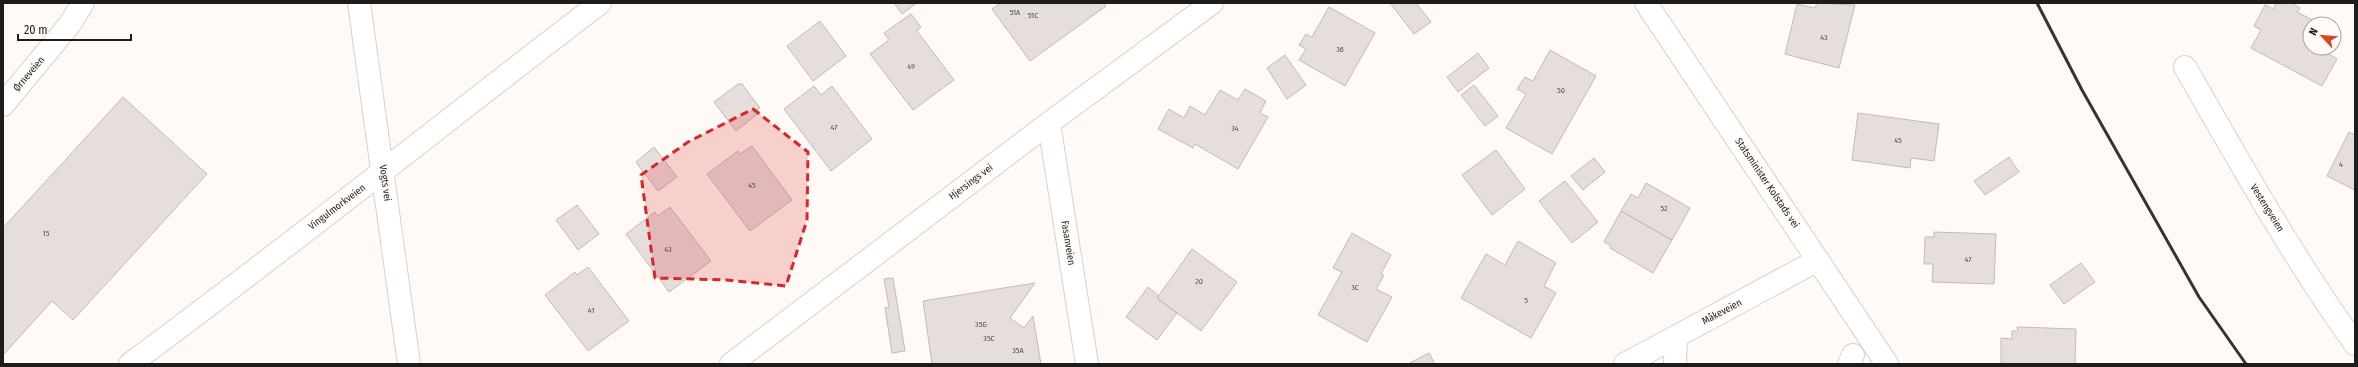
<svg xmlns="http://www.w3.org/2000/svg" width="2358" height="367" font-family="'Fira Sans Condensed',sans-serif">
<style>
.building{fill:#e5dedc;stroke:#c2bbb9}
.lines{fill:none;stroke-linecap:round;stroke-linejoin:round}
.minor-casing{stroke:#d6d2cd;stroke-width:24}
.minor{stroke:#fff;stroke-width:22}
.rail{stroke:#353432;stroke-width:3}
.marked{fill:#d62828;fill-opacity:0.2;stroke:#d62828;stroke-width:3;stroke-dasharray:8 5;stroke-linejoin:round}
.labels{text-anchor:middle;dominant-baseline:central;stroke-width:4;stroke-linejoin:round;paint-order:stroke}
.number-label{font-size:8px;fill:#504d4b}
.street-label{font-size:10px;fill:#1e1d1b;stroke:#fffaf5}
</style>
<rect width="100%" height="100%" fill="#fffaf5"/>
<path class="building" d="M894,3H917L902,14Z
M1001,3H1104L1106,6L1030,61L992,9Z
M1390,3H1416L1431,22L1414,34Z
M1817,3L1855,5L1839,68L1785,54L1797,4L1815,8Z
M2276,3H2291L2300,8L2297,12L2320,24H2310V48H2328L2326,52L2337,59L2322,86L2251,48L2261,30L2254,26L2265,5L2273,9Z
M1329,7L1375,33L1345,86L1299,60L1306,49L1299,45L1306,34L1312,37Z
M911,14L921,27L917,31L954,80L913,110L870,54L889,40L884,33Z
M820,21L846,56L813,81L787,46Z
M1550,50L1596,76L1552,154L1506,128L1526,94L1517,89L1525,77L1533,81Z
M1478,53L1489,68L1458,92L1447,77Z
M1285,55L1306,85L1287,99L1267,68Z
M738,84H742L760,108L757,110L760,112L736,131L714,102Z
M1474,85L1498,116L1485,126L1461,95Z
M814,86L821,95L832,86L872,139L831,171L784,109Z
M1245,89L1266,101L1260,113L1268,117L1238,169L1195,144L1193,148L1158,129L1169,109L1184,118L1190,106L1205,115L1220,90L1238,100Z
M123,97L207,174L73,320L52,301L3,355V228Z
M1858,113L1939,124L1934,161L1911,158L1910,168L1852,160Z
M2349,132L2355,135V190L2327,176Z
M752,146L792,200L750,231L707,174L738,151L740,154Z
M654,147L677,177L658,191L636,162Z
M1496,150L1525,189L1492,215L1462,175Z
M2009,157L2019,172L1985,195L1974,181Z
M1594,158L1605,172L1583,190L1571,176Z
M1565,181L1598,222L1572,243L1539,201Z
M1646,183L1690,208L1672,240L1621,211L1631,194L1638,198Z
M577,205L599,234L578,250L556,220Z
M670,207L711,261L669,292L626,234L655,212L658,216Z
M1621,211L1672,240L1653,273L1610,248L1611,246L1604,242Z
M1934,232L1996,234L1994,284L1932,282L1933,264H1924L1925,237H1934Z
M1352,233L1391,255L1381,274L1384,275L1376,289L1392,297L1367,342L1318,315L1342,272L1333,268Z
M1518,241L1556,263L1544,286L1556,293L1531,338L1461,298L1486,254L1505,265Z
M1192,249L1237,282L1201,331L1157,298Z
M2081,263L2095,282L2064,304L2050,285Z
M588,267L629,321L588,351L545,295L575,272L577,275Z
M893,278L905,351L892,353L885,308L889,307L884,279Z
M1035,283L1010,318L1024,328L1033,316L1041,364H932L923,301Z
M1148,287L1159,296L1157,298L1177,313L1157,340L1126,317Z
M2017,327L2076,329L2075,364H2001V338L2012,339V331H2018Z
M1429,353L1435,364H1408Z"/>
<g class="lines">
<defs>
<path id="minor" d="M359,3L409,364
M1646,3L1887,364
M2185,67C2239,161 2292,256 2355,344
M3,105L70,24L83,3
M1049,123L1087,364
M130,364C289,247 443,123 600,3
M731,364L1049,123L1212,3
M1625,364L1818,260
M1675,364L1676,337
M1849,364L1853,355"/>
</defs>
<use href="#minor" class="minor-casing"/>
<use href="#minor" class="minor"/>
<path class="rail" d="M2037,3L2082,90L2199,297L2246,364"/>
</g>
<path class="marked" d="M753,109L808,152L807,220L786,286L727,280L655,278L641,175L688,142Z"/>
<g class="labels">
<g class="number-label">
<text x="1015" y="12">51A</text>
<text x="1033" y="15">51C</text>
<text x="1824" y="37">43</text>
<text x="1340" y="49">36</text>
<text x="911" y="66">49</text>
<text x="1561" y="90">50</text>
<text x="834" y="127">47</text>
<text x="1235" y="128">34</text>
<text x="1898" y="140">45</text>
<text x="2341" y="164">4</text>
<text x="752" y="185">45</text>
<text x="1664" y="208">52</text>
<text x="46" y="233">15</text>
<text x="668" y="249">43</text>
<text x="1968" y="259">47</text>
<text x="1199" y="281">20</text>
<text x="1355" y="287">3C</text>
<text x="1526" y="300">5</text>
<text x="591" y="310">41</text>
<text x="981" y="324">35G</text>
<text x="989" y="338">35C</text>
<text x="1018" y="350">35A</text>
</g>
<g class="street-label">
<text transform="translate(29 74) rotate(-50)">Ørneveien</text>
<text transform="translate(971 182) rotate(-37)">Hjersings vei</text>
<text transform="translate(385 183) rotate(82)">Vogts vei</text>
<text transform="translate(1767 183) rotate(56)">Statsminister Kolstads vei</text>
<text transform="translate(337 207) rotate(-37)">Vingulmorkveien</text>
<text transform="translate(2267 208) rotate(58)">Vestengveien</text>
<text transform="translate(1068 243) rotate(81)">Fasanveien</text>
<text transform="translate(1722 312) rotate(-28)">Måkeveien</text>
</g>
</g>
<rect width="2358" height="367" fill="none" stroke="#1e1d1b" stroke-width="8"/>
<g transform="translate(2322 36) rotate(296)"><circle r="19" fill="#fffaf5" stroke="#a5a29e"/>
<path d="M0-3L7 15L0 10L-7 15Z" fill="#d34a23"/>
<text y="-6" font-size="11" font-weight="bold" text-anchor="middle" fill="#1e1d1b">N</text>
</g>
<path d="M18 34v6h113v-6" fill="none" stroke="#1e1d1b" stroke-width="2"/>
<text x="24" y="34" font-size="12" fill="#1e1d1b" stroke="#fffaf5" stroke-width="3" paint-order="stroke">20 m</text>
</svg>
